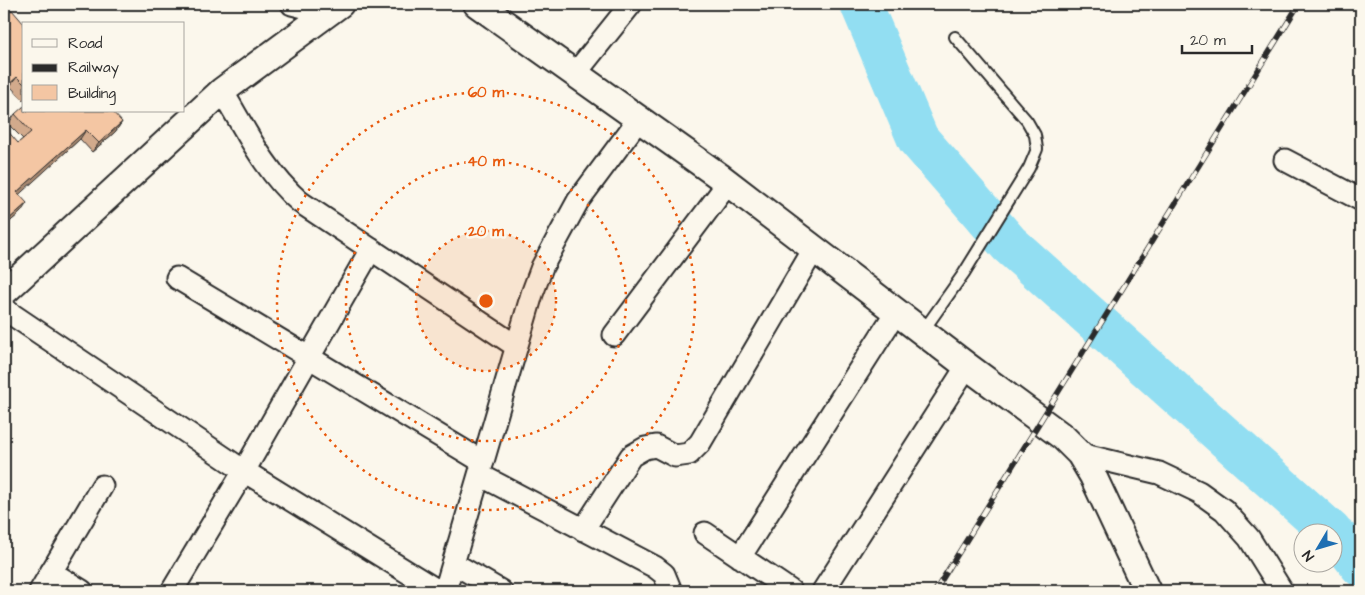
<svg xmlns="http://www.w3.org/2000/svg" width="1365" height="595" font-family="'Architects Daughter',sans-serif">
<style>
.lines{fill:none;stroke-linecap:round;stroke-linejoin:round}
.river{stroke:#92def2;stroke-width:42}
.service-casing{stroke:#2b2b2b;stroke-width:14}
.minor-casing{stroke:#2b2b2b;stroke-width:25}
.tertiary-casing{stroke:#2b2b2b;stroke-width:30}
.service{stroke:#fbf7ec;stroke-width:10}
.minor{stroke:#fbf7ec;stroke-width:21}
.tertiary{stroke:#fbf7ec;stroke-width:26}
.rail-casing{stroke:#2b2b2b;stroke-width:5.5}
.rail{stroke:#fbf7ec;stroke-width:4;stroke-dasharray:11;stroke-linecap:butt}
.wall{fill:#d2aa8c;stroke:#2b2b2b}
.shaded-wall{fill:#ab8b72;stroke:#2b2b2b}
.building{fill:#f4c6a3;stroke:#2b2b2b}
.ring{fill:none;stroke:#e8590c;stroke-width:2.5;stroke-dasharray:2.5 5}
.centre{fill:#e8590c;stroke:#fbf7ec;stroke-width:2.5}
.ring-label{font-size:15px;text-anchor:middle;font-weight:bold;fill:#e8590c;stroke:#fbf7ec;stroke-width:5;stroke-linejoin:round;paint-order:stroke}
</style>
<rect width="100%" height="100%" fill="#fbf7ec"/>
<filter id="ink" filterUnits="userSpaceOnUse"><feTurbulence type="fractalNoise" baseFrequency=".02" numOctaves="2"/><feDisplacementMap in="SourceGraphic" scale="10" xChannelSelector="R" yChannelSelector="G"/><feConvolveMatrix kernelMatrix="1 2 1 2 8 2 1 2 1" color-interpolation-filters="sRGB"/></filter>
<g filter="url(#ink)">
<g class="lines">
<path class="river" d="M861,4L918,139L1009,244L1331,532
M1332,534L1344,544L1361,566"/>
<defs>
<path id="service" d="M923,331L964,273L1029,168L1037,149L1035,135L1027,121L955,37"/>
<path id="minor" d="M292,4L328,13
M575,74L631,4
M222,91C245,129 266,173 300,202L516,346
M1285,160L1361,200
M177,278L483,462
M4,309L244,471L438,591
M614,335L728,183
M1080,454L1159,473L1199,492L1224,510L1249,538L1282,591
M480,475L655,567L664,574L671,591
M583,530L631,456L645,448L656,446L675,456L689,454L700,443L814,249
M705,533L791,591
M740,557L896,312
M453,563L501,591
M51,572L82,591
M40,591L102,486
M172,591L244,471L371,249
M445,591L532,294L542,267L578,201L639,119
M823,591L967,366"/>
<path id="tertiary" d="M477,4L719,176L967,366L1063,437L1080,454L1093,476L1147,591
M4,292L222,91L340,4"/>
</defs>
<use href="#service" class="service-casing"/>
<use href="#minor" class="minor-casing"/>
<use href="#tertiary" class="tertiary-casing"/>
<use href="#service" class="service"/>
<use href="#minor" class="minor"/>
<use href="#tertiary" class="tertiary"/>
<defs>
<path id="rail" d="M935,591L1299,4"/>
</defs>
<use href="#rail" class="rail-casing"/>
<use href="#rail" class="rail"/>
</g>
<path class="wall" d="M4,18L24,24V101L10,86L4,92Z
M15,114L122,122L115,132L92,152L80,139L19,194L21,212L4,227V131L18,143L23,139L8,124Z"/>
<path class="shaded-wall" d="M17,77L10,86L4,92V91L7,86Z
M122,122L115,132L92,152L99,143Z
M86,130L80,139L11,202L17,192Z
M27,203L21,212L4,227V225L8,220Z"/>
<path class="building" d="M12,10L24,24V84L17,77L7,86L4,82V18Z
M24,106V111H112L122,122L99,143L86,130L17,192L27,203L8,220L4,215V131L6,129L18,143L31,132L15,114Z"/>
</g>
<circle cx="486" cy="301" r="70" fill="#e8590c" fill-opacity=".12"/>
<g class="ring">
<circle cx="486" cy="301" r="70"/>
<circle cx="486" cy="301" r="140"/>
<circle cx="486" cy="301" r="209"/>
</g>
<circle cx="486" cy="301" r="8" class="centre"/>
<g class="ring-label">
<text x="486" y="97">60 m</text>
<text x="486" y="166">40 m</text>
<text x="486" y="236">20 m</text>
</g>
<rect width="1365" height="595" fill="none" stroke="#fbf7ec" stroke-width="20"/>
<rect x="10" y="10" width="1345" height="575" fill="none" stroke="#2b2b2b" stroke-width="2" filter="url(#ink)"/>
<rect x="22" y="22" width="162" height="90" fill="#fbf7ec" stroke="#a8a59f"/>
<rect x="32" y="39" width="25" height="8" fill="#fbf7ec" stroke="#a8a59f"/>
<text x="68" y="48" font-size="15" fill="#2b2b2b">Road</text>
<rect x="32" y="64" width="25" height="8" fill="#2b2b2b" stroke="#a8a59f"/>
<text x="68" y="72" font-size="15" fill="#2b2b2b">Railway</text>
<rect x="32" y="85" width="25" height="15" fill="#f4c6a3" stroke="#a8a59f"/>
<text x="68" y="98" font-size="15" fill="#2b2b2b">Building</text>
<g transform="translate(1318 548) rotate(232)"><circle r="24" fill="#fbf7ec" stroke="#a8a59f"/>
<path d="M0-4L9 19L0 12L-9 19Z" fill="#1f6fb2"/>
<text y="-8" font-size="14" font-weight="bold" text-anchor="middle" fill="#2b2b2b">N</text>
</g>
<path d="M1182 45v8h70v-8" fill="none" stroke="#2b2b2b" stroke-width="2.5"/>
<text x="1190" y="45" font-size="15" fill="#2b2b2b" stroke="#fbf7ec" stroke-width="4" paint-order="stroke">20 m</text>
</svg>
